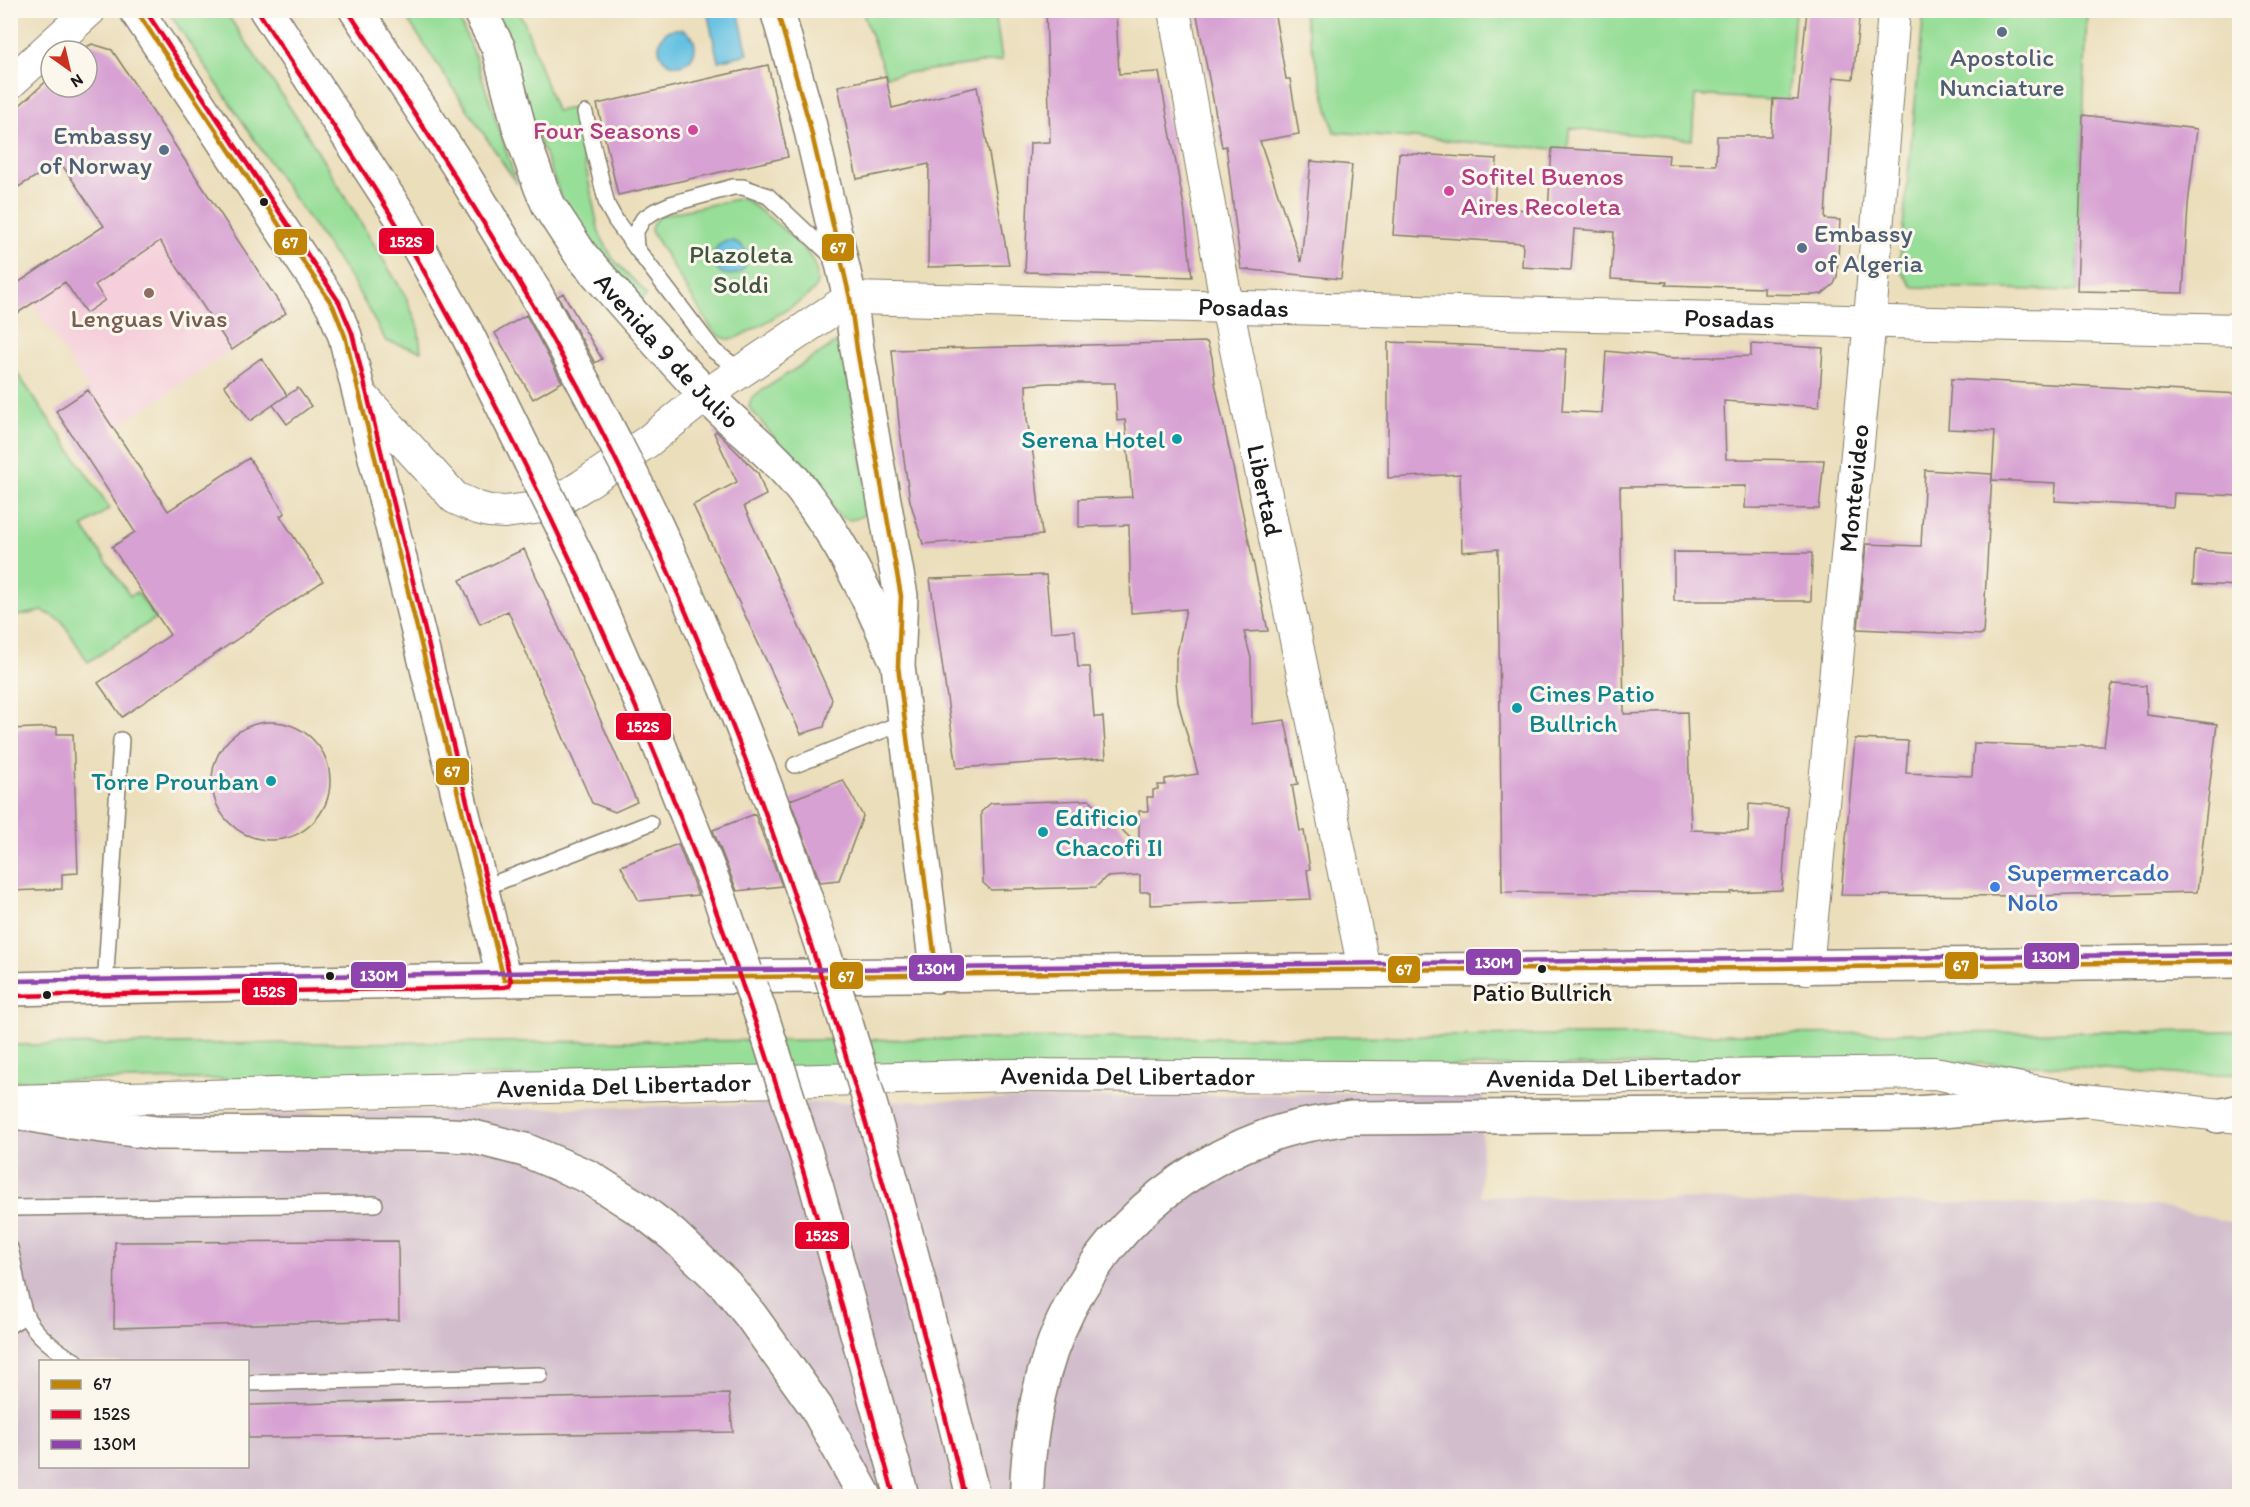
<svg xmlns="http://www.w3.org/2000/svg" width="2250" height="1507" font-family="Itim,sans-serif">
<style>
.built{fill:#f5cfdb}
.industrial{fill:#d1bdcc;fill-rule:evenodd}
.green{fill:#97de98;stroke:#5a7d5a;stroke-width:1.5}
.water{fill:#64c0e2;stroke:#406e7f;stroke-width:1.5}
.building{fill:#d7a1d3}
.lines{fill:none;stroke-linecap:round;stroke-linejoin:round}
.lane-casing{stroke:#847d6c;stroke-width:18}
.street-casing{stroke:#847d6c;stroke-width:34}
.secondary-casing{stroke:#847d6c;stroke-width:36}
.primary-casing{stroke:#847d6c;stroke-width:36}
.highway-casing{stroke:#847d6c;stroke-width:36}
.lane{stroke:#fff;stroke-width:15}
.street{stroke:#fff;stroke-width:32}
.secondary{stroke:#fff;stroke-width:33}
.primary{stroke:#fff;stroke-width:33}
.highway{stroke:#fff;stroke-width:33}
.highway-bridge-casing{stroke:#847d6c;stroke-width:36;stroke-linecap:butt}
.highway-bridge{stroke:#fff;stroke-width:33}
.bus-1-casing{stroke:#fbf7ec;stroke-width:9}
.bus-2-casing{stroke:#fbf7ec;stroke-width:9}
.bus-3-casing{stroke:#fbf7ec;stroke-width:9}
.bus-1{stroke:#c08407;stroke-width:4.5}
.bus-2{stroke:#e4002b;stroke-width:4.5}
.bus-3{stroke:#8e44ad;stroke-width:4.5}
.service-dot{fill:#5c6f8a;stroke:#fbf7ec;stroke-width:2}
.hotel-dot{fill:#d1479c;stroke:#fbf7ec;stroke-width:2}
.bus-dot{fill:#1c1c1c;stroke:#fbf7ec;stroke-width:2}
.education-dot{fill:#8d6e63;stroke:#fbf7ec;stroke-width:2}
.culture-dot{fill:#0f9aa8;stroke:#fbf7ec;stroke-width:2}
.shop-dot{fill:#3f7fe0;stroke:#fbf7ec;stroke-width:2}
.labels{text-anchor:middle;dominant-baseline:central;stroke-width:6;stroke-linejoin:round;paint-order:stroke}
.bus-label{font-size:24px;fill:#1c1c1c;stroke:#fbf7ec}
.service-label{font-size:26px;fill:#4e5e75;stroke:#fbf7ec}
.hotel-label{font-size:26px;fill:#b23c85;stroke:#fbf7ec;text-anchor:end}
.park-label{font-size:26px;fill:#415641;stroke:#fbf7ec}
.street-label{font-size:26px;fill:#1c1c1c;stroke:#fbf7ec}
.education-label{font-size:26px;fill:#785e54;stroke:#fbf7ec}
.culture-label{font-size:26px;fill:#0d838f;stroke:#fbf7ec;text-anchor:end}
.shop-label{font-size:26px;fill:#366cbe;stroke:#fbf7ec;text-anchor:start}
.line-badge{stroke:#fbf7ec;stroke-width:2}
.badge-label{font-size:16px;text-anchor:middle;font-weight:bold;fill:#fff}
</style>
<rect width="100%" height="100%" fill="#fbf7ec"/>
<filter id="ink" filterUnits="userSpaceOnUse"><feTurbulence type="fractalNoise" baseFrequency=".0167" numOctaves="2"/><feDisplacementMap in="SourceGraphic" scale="12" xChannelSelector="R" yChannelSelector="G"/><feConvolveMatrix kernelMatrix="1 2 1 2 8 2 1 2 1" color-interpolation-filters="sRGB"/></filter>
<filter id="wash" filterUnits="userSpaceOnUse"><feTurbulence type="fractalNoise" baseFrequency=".008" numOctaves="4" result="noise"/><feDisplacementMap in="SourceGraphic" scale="24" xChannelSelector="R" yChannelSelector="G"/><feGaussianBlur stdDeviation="1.35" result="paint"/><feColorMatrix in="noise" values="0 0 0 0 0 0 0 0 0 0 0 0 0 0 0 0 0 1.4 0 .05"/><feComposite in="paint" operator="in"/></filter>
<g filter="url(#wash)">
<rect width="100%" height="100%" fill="#ebdebb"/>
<path class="built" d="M190,168L286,313L114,429L19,282Z"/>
<path class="industrial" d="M1484,1090L1480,1196L2156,1206L2239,1224V1496H11L10,1119ZM40,1362H248V1466H40Z"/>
<path class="green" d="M168,11H225L299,121L406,297L418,327L421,351L386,341L353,282L287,188Z
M402,11H453L461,23L476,59L517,184Z
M492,11H518L525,24L556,111L574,108L599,233L613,259L647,294L641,300L567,214Z
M862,11H995L1002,60L886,76Z
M1303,11H1795L1788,101L1695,95L1692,140L1569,128L1568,150L1334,132Z
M1924,11H2087L2077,291L1913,287L1899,269Z
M742,198C758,207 799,241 809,255C814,262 818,273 817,281C817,284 815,288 814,290C806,299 741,339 730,339C722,339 716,334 711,328L651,231C652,222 656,219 663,215Z
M835,343L843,347L868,498L866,513C856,521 848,522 838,515L749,407L752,397Z
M17,373L110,508L83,527L130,596L137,592L156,618L88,662L62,621L43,611L11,617L10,377Z
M2239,1031L2240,1074L2185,1075L2066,1066L1921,1062L11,1081L10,1045Z"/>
<path class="water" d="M707,11H738L748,54L718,61Z
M659 47a18 18 0 1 1 36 0a18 18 0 1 1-36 0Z
M713 258a17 17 0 1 1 34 0a17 17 0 1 1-34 0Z"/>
<g id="blocks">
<path class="building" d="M1046,10H1116L1119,74L1159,72L1184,206L1192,277L1025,272L1030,143L1050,142Z
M1196,10H1274L1286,79H1290L1299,134L1260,141L1301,262L1311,161L1352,165L1341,279L1241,269L1226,146L1222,147Z
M1807,10H1860L1853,79L1833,77L1825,219L1840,220L1837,277L1834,284L1822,294L1813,295L1764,294V288L1666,285L1667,282L1611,279L1614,232L1574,229L1571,270L1522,267L1523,243L1393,235L1399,153L1497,159L1494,208L1548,211L1552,148L1669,155L1668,164L1716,165L1717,136H1771L1773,99L1798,100Z
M92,44L112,50L286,313L232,350L160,241L95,285L105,300L86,313L65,282L10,318V288L104,226L60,162L10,192V114L51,77V87H87V51H79Z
M768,65L788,157L618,195L597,104Z
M886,76L892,108L977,87L1009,265L928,267L929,164L857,179L838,86Z
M2083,115L2197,129L2188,205L2183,293L2077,291Z
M563,293L602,359L595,363L558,296Z
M526,315L562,382L533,399L495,333Z
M1207,342L1212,357L1215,383L1268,631L1244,632L1251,658L1252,724L1285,720L1298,784L1292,785L1300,831H1304L1310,869L1307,870L1311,899L1150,905V892H1140V875L1106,877L1096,887L991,890L983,883L981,812L991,803L1090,800L1139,846V811H1148L1147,797H1153V790L1158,789V785H1165V779L1198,774L1178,702L1176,681V659L1186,609L1131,613L1129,525L1079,527V499L1132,497L1125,420L1117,421L1115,383H1049L1026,385L1027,419L1034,460L1042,535L923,544L910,501L899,424L892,350Z
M1388,342L1566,349L1562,411L1602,413L1606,351L1673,358L1751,356V344L1823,348L1819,407L1724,401L1726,459L1824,460L1819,509L1745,508L1746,486L1620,487L1624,714L1687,712L1691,830L1748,832L1749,804L1788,807L1782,890L1731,892V894L1502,892L1498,549L1462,552L1460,474L1388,478Z
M261,358L287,395L250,421L224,385Z
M1951,379L2240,394V496L2174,493L2173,507L2055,501L2056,483L1992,480L1995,431L1948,429Z
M298,388L311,406L287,424L273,405Z
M88,390L168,511L249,458L285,513L280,516L323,581L122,717L98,683L170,635L112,547L135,532L56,411Z
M716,431L758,473L766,495L744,506L832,699L824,727L801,734L693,505L737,482L714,433Z
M1925,470L1992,474L1983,635L1858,629L1866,544L1921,546Z
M524,549L637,802L615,812L592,803L508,611L480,624L460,580Z
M2195,550L2240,553V586L2193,584Z
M1674,552L1812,553L1811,601H1674Z
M1046,575L1051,632L1075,630L1078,667H1090L1094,717H1103L1106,758L957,768L930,579Z
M2112,684L2146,686L2147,715L2217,724L2197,892L2033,896L1841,895L1855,739L1908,741L1906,773L1972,776L1974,743L2046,746H2104Z
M212 781a59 59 0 1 1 118 0a59 59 0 1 1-118 0Z
M57,727V734H73L78,873L62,874V889L10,891V729Z
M843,780L863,816L839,880L820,882L790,800Z
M755,814L782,886L737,891L713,830Z
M678,844L698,895L639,901L621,866Z
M398,1241L399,1320L114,1328L115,1242Z
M729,1394L733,1432L248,1438V1405Z"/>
</g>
</g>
<g filter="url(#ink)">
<use href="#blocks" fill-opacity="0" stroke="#847d6c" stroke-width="1.5"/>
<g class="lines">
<defs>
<path id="lane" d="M585,113L607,205L616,221L636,248
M744,370L729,362L714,351L636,248L635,233L643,219L655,211L671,204L733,187H743L768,196L836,260
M795,765L904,722
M483,888L650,823
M105,987L121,740
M10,1208L375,1204
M10,1248C15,1268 18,1295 25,1314C33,1333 59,1353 77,1362
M10,1325L26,1315
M248,1383L540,1375"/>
<g id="street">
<path id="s1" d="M1174,10L1227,306L1364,969"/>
<path d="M10,83L90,10"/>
<path id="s2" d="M362,396L455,498L478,508L489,511L505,512L535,508L566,496L582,486L647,442L706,395L850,298L2240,330"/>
<path id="s3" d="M1807,968L1870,320L1894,10"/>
<path id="s4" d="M10,1101L1013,1075L1550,1078L1934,1073L2083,1100L2240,1117"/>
</g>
<g id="secondary">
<path d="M136,10L333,306L345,336L504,980"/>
<path id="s5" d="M479,10L498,47L519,127L541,188L549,206L581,255C622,302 662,349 705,394C736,427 774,453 802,490C841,540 869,597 894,656"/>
<path d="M777,10L809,122L850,298L857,349L901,596L898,666L937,976"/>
<path d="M2218,1116L2240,1111"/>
</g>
<path id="primary" d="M10,989C753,972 1497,972 2240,961"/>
<path id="highway" d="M266,10L403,220L467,334
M356,10L457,164L535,292
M10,1111L70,1122L157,1133L431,1134L470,1136L525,1150L589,1177L641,1210L673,1235L726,1285L751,1316L816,1407L865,1496
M1027,1496C1026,1471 1030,1445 1034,1420C1055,1285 1140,1183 1267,1136C1294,1126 1323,1122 1351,1118L1916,1113L2083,1100"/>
</defs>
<use href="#lane" class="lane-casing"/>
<use href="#street" class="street-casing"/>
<use href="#secondary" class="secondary-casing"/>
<use href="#primary" class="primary-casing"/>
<use href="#highway" class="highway-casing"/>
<use href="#lane" class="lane"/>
<use href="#street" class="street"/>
<use href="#secondary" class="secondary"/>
<use href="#primary" class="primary"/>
<use href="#highway" class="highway"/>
<defs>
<path id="highway-bridge" d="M535,292C563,345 593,398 620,452C660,528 693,608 726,687C835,948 906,1223 973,1496
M467,334L580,562L656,737L719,896L765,1026L816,1185L902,1496"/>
</defs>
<use href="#highway-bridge" class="highway-bridge-casing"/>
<use href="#highway-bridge" class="highway-bridge"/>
<defs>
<path id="bus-1" d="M136,10L333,306L345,336L504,980L1319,970L1774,968L2240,961
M777,10L809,122L850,298L857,349L901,596L898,666L937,976"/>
<path id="bus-2" d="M260,14C317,103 379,189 430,282C560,519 671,772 757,1027C810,1182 851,1339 894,1496
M350,14C445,159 539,304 616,460C779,791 877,1140 965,1496
M10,996L504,987L509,986L511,981L352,333L339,302L145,10"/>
<path id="bus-3" d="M10,981L567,972L2240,954"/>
</defs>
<use href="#bus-1" class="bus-1-casing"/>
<use href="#bus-2" class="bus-2-casing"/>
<use href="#bus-3" class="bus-3-casing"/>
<use href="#bus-1" class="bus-1"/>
<use href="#bus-2" class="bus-2"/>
<use href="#bus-3" class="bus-3"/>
</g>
</g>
<g class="service-dot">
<circle cx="2002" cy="32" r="6"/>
<circle cx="164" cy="150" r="6"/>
<circle cx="1802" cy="248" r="6"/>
</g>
<g class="hotel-dot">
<circle cx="693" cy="130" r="6"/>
<circle cx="1449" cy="191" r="6"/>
</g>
<g class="bus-dot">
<circle cx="264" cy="202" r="5"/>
<circle cx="1542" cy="969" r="5"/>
<circle cx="330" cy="976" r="5"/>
<circle cx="47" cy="995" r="5"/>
</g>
<circle class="education-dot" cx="149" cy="293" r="6"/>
<g class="culture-dot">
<circle cx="1177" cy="439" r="6"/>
<circle cx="1517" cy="708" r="6"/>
<circle cx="271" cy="781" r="6"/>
<circle cx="1043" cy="832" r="6"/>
</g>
<circle class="shop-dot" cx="1995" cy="887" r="6"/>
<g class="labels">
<g class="bus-label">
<text x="1542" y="992">Patio Bullrich</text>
</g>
<g class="service-label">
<text x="2002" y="57">Apostolic<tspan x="2002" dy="30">Nunciature</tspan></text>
<text x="152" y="135" text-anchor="end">Embassy<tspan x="152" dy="30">of Norway</tspan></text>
<text x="1814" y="233" text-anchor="start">Embassy<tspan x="1814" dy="30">of Algeria</tspan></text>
</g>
<g class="hotel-label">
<text x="681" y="130">Four Seasons</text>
<text x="1461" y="176" text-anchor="start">Sofitel Buenos<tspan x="1461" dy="30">Aires Recoleta</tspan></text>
</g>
<g class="park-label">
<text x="741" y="254">Plazoleta<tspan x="741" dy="30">Soldi</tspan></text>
</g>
<g class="street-label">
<text stroke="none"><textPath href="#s2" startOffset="994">Posadas</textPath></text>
<text stroke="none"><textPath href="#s2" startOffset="1480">Posadas</textPath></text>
<text stroke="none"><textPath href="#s5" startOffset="396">Avenida 9 de Julio</textPath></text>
<text stroke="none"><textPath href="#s3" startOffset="482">Montevideo</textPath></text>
<text stroke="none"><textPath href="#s1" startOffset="489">Libertad</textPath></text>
<text stroke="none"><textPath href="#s4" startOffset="1118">Avenida Del Libertador</textPath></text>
<text stroke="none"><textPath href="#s4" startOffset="1604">Avenida Del Libertador</textPath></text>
<text stroke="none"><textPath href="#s4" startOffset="614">Avenida Del Libertador</textPath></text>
</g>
<g class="education-label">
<text x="149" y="318">Lenguas Vivas</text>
</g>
<g class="culture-label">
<text x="1165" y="439">Serena Hotel</text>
<text x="1529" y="693" text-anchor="start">Cines Patio<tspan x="1529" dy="30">Bullrich</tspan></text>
<text x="259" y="781">Torre Prourban</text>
<text x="1055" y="817" text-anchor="start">Edificio<tspan x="1055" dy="30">Chacofi II</tspan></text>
</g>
<g class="shop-label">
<text x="2007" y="872">Supermercado<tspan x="2007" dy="30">Nolo</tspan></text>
</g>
</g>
<g class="line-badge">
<rect x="378" y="227" width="57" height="28" rx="6" fill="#e4002b"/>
<rect x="273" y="228" width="35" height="28" rx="6" fill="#c08407"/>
<rect x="821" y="233" width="34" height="29" rx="6" fill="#c08407"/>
<rect x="615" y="712" width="57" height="29" rx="6" fill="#e4002b"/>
<rect x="435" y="757" width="35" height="29" rx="6" fill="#c08407"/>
<rect x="2023" y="942" width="57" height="28" rx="6" fill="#8e44ad"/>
<rect x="1465" y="948" width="57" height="28" rx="6" fill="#8e44ad"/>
<rect x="1944" y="951" width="35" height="29" rx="6" fill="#c08407"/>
<rect x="908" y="954" width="57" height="28" rx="6" fill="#8e44ad"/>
<rect x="1387" y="955" width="34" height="29" rx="6" fill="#c08407"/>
<rect x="350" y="961" width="57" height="28" rx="6" fill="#8e44ad"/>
<rect x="829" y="961" width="35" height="29" rx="6" fill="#c08407"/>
<rect x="241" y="977" width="57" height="29" rx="6" fill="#e4002b"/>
<rect x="794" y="1221" width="56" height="29" rx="6" fill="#e4002b"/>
</g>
<g class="badge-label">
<text x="406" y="247">152S</text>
<text x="290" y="248">67</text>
<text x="838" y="253">67</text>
<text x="643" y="732">152S</text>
<text x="452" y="777">67</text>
<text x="2051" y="962">130M</text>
<text x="1494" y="968">130M</text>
<text x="1961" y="971">67</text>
<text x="936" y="974">130M</text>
<text x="1404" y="975">67</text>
<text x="379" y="981">130M</text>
<text x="846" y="982">67</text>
<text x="269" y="997">152S</text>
<text x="822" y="1241">152S</text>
</g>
<rect width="2250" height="1507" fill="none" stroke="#fbf7ec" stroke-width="36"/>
<rect x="39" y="1360" width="210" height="108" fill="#fbf7ec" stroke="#a29f99" stroke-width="1.5"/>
<rect x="51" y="1380" width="30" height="9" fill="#c08407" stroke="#a29f99" stroke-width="1.5"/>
<text x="93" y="1390" font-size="18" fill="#1c1c1c">67</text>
<rect x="51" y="1410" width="30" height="9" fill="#e4002b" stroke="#a29f99" stroke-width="1.5"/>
<text x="93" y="1420" font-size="18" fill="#1c1c1c">152S</text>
<rect x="51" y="1440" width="30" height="9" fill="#8e44ad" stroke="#a29f99" stroke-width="1.5"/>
<text x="93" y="1450" font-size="18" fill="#1c1c1c">130M</text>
<g transform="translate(69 69) rotate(146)"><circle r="28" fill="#fbf7ec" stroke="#a29f99" stroke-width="1.5"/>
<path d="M0-4.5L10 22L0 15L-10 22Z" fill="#c8321e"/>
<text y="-9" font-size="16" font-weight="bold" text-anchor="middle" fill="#1c1c1c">N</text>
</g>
</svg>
